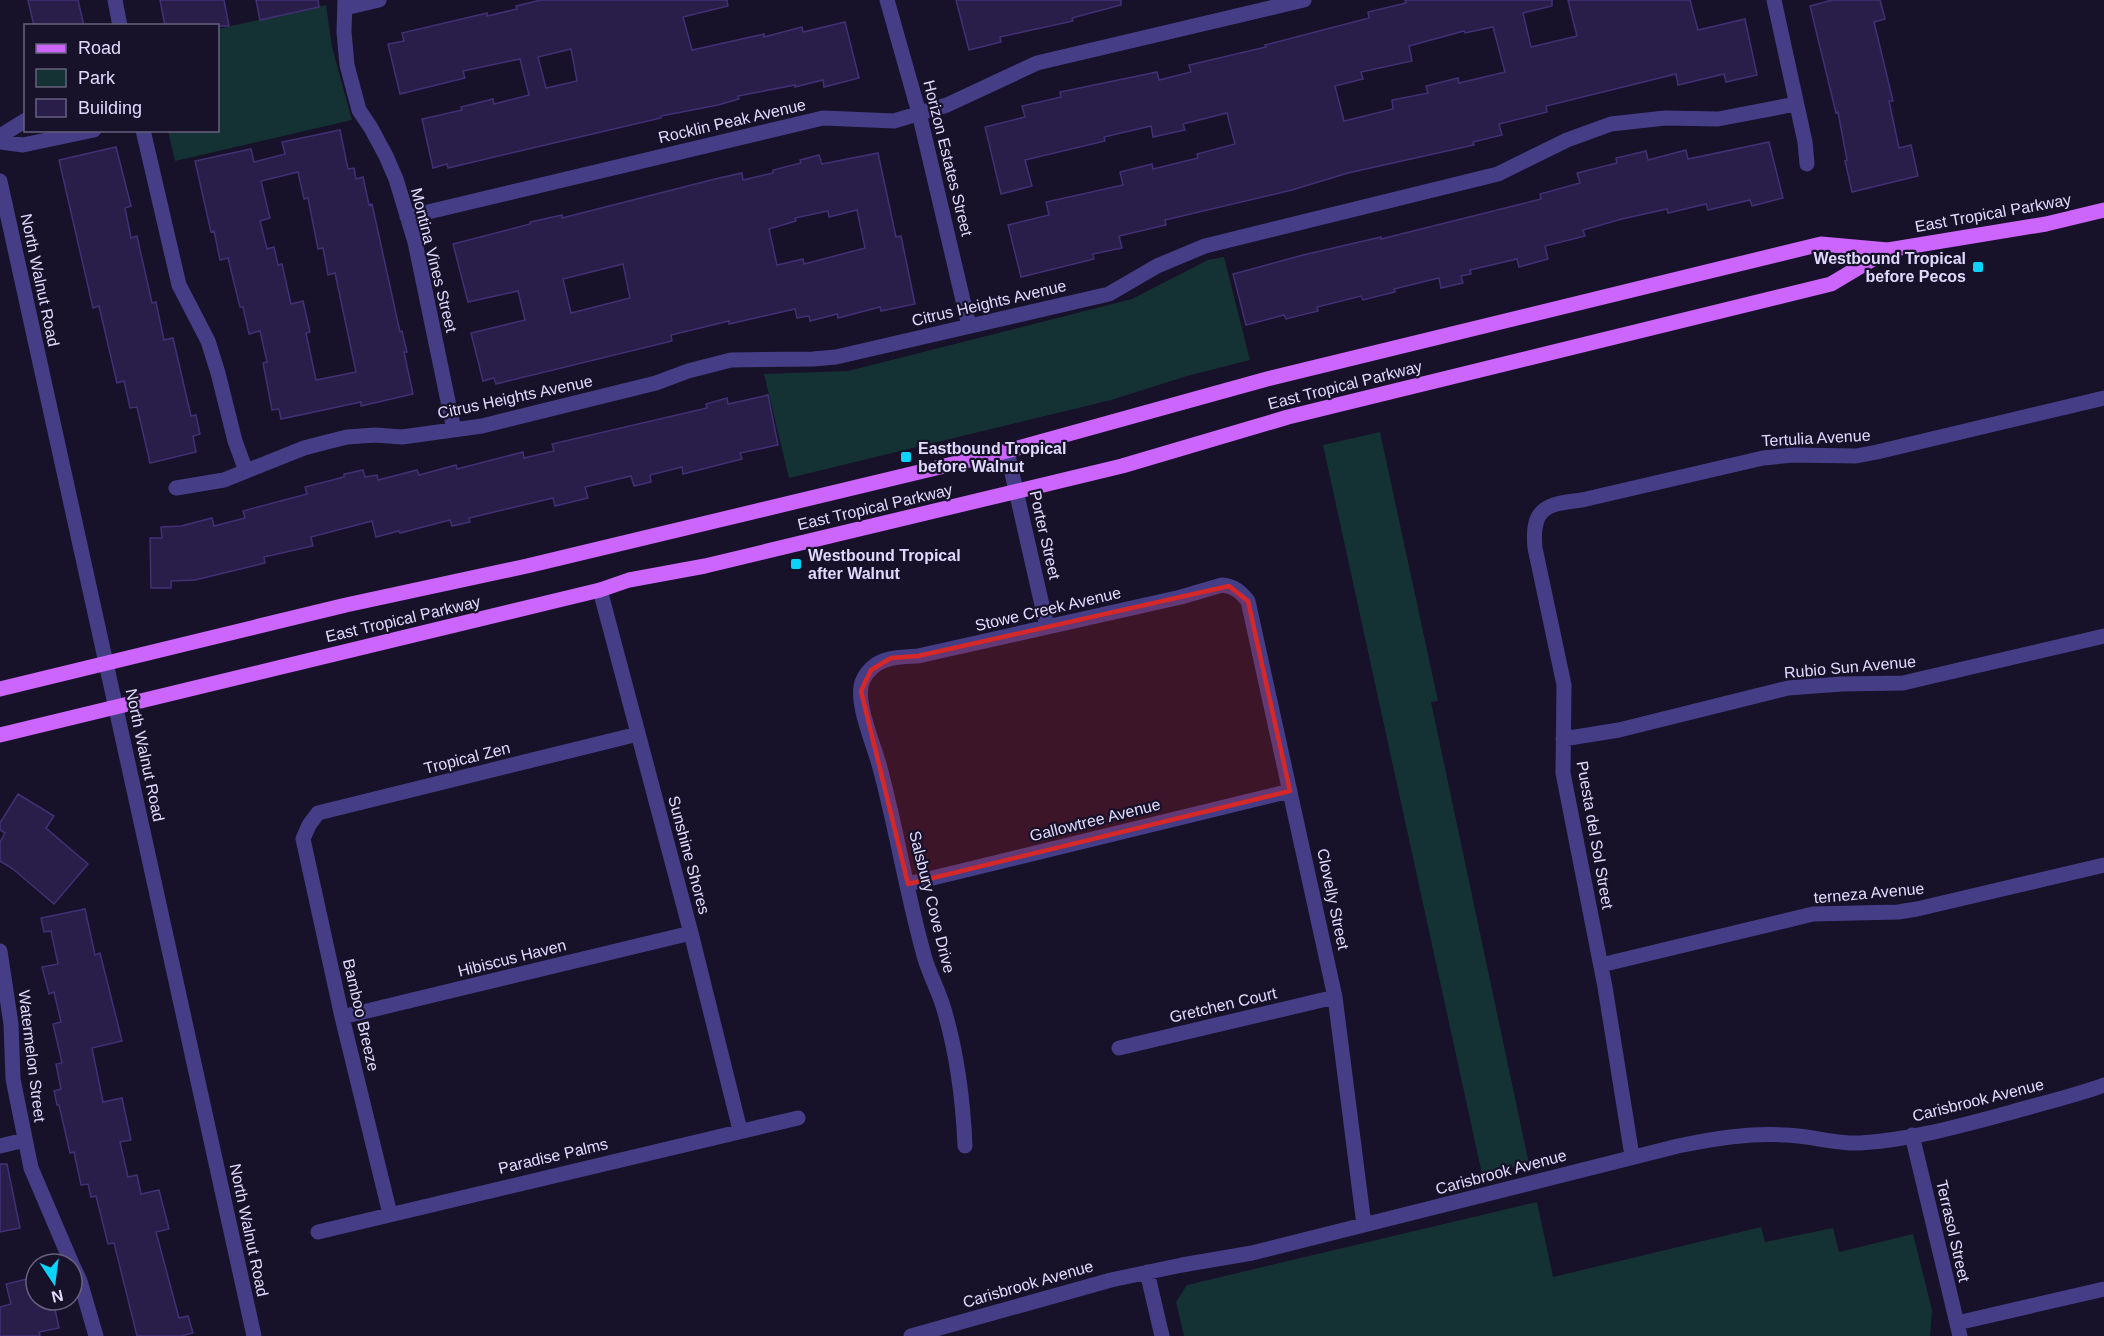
<svg xmlns="http://www.w3.org/2000/svg" width="2104" height="1336" font-family="Arial,sans-serif">
<style>
.green{fill:#143233}
.building{fill:#291e4a;stroke:#423075;stroke-width:1.5;fill-rule:evenodd}
.lines{fill:none;stroke-linecap:round;stroke-linejoin:round}
.minor{stroke:#453e87;stroke-width:15}
.major{stroke:#cb65fb;stroke-width:15}
.marked{fill:#d62828;fill-opacity:0.2;stroke:#d62828;stroke-width:4.5;stroke-linejoin:round}
.poi-dot{fill:#0cd3f8;stroke:#171129;stroke-width:2}
.labels{text-anchor:middle;dominant-baseline:central;stroke-width:4.5;stroke-linejoin:round;paint-order:stroke}
.street-label{font-size:16px;fill:#e0dafe;stroke:#171129}
.poi-label{font-size:16px;font-weight:bold;fill:#e0dafe;stroke:#171129;text-anchor:start}
</style>
<rect width="100%" height="100%" fill="#171129"/>
<path class="green" d="M326,5L332,47L352,120L175,161L168,131L218,130V29Z
M1224,257L1250,360L1187,376L1111,400L789,478L764,374L848,371L1132,299L1208,260Z
M1380,432L1438,701L1431,702L1529,1164L1482,1174L1323,445Z
M1537,1202L1553,1277L1761,1227L1765,1242L1833,1228L1839,1252L1913,1234L1932,1310L1930,1336H1184L1176,1302L1187,1285Z"/>
<path class="building" d="M28,0H78L84,26H34Z
M160,0H224L229,26H165Z
M256,0H318L319,7L260,20Z
M541,0H727L728,6L683,17L692,50L764,34V37L802,27L803,32L845,22L859,78L824,87L823,80L795,87V85L738,96L739,99L718,105L661,116V118L524,150L448,168L447,164L433,168L422,119L462,110L461,107L493,99L494,104L529,95L520,59L463,71L465,78L400,94L388,44L404,41L402,33L487,13V16L517,9L516,6ZM571,49L577,81L546,88L538,57Z
M956,0H1121V5L1072,18L1073,21L1000,37L1001,42L969,50Z
M1405,0H1552V6L1523,13L1531,47L1577,36L1568,0H1690L1698,30L1745,19L1757,75L1726,82L1724,74L1678,85L1676,74L1546,106L1547,112L1499,124L1502,135L1473,142L1474,145L1348,173L1292,190L1165,220L1166,225L1119,236L1122,248L1093,254L1094,259L1021,277L1008,225L1049,215L1046,202L1123,185L1120,172L1152,164L1153,169L1198,158L1197,154L1235,144L1227,113L1183,124L1185,130L1153,137L1151,126L1104,137L1105,141L1025,160L1032,186L1001,194L985,127L1025,117L1022,106L1061,97L1060,92L1157,72L1159,80L1191,72L1189,65L1266,47L1265,45L1369,18L1368,12L1406,3ZM1493,27L1505,72L1459,83L1458,78L1426,86L1428,93L1392,100L1393,109L1344,121L1335,86L1363,79L1361,72L1412,61L1409,46L1464,31L1465,33Z
M1832,0H1880L1885,19L1874,22L1893,101H1889L1899,148L1911,145L1918,176L1852,192L1845,161L1847,160L1838,112L1836,113L1810,6Z
M340,130L348,169L354,168L356,179L363,177L369,205L372,204L400,332L402,331L407,352H404L413,394L361,406V402L281,419L279,409L272,410L263,363L267,362L260,331L249,334L243,307H240L228,258L220,260L214,231L211,232L195,161L251,149L254,162L285,154L282,142ZM298,172L304,199L308,198L318,249L323,248L328,275L335,273L356,372L316,380L306,333L310,332L303,301L291,304L282,264L278,265L274,247L267,249L260,221L270,218L261,181Z
M1769,142L1783,198L1752,206L1750,200L1708,210L1706,204L1668,213L1667,209L1622,219L1583,230L1585,236L1545,246L1548,259L1519,267L1517,259L1470,270L1471,274L1461,276L1463,283L1441,288L1439,278L1394,289L1395,292L1363,300L1361,296L1317,307L1318,311L1286,319L1284,315L1246,325L1233,274L1303,255L1381,237V239L1541,199L1540,194L1580,183L1577,173L1617,163L1616,158L1646,151L1648,160L1686,150L1688,159Z
M116,147L131,206L125,208L131,238L137,236L152,303L156,302L164,340L173,338L191,416L196,415L200,434L193,436L196,452L150,463L137,407L130,408L124,381L117,383L99,306L93,308L59,160Z
M878,153L896,237L901,236L915,304L881,311L880,307L838,318L837,314L810,321L809,316L797,318L795,309L729,324V321L671,335L672,341L496,384L494,378L483,381L471,333L525,320L518,291L468,302L453,244L530,224V222L562,215V218L715,179L742,173L743,180L773,173V170L801,163L800,160L819,155L822,164ZM857,210L865,248L804,264L803,259L777,265L769,229L796,221L795,218L828,211L829,217ZM623,264L630,298L571,313L563,279Z
M768,395L778,445L740,453L742,459L683,474L682,467L650,475L651,482L634,486L631,476L585,487L588,498L555,506L553,498L469,518L470,522L452,526L450,520L400,533L399,531L376,537L372,521L311,537L313,546L264,557L265,563L195,580L171,581V588H151L150,538H162L161,527L181,526L212,518L214,526L245,518L243,511L307,494L305,487L344,477V474L363,470L365,477L377,475L378,480L417,470L419,475L456,465L457,469L523,452L524,458L554,451L552,444L707,408L706,404L727,398L728,404Z
M18,794L54,816L46,828L88,864L54,904L13,869L0,861V842L5,833L0,830V823Z
M85,909L95,955L100,953L122,1041L92,1048L103,1102L122,1098L131,1140L120,1142L128,1177L137,1175L141,1194L159,1190L169,1229L156,1232L179,1318L188,1316L193,1333L181,1336H137L114,1243L108,1244L96,1196L91,1197L88,1184L81,1185L74,1152L70,1153L59,1105H57L54,1091L61,1089L56,1064L62,1063L53,1024L61,1022L54,992L49,994L42,967L58,964L51,931L44,932L41,918Z
M0,1164H7L20,1228L0,1232Z
M36,1277V1300H53L59,1328L39,1332L40,1336H0V1307L11,1304L6,1284Z"/>
<g class="lines">
<path class="minor" d="M115,0L120,26
M345,0L344,32L347,65L359,110L371,128L386,156L396,179L415,242L454,430
M887,0L919,113L969,326
M1774,0L1805,142L1807,164
M345,8L379,0
M143,130L179,285L208,341L218,373L235,441L246,471
M0,136L26,120
M0,142L23,145L94,130
M0,181L254,1336
M407,217L823,118L894,121L947,105L1037,63L1304,0
M1007,451L1047,627
M176,488L224,480L304,448L327,442L347,437L375,435L402,437L482,426L656,383L688,371L731,360L813,359L836,357L1109,294L1157,266L1205,246L1498,174L1567,140L1611,124L1665,118L1718,119L1796,104
M600,590L691,933L740,1130
M1563,739L1619,730L1788,688L1842,684L1903,683L2104,636
M908,884L1290,791
M0,951L11,1024L13,1079L31,1168L72,1264
M1601,965L1813,914L1898,912L1917,909L2104,865
M342,1017L691,933
M1119,1048L1335,997
M1912,1135L1960,1336
M0,1146L25,1140
M965,1146C963,1098 957,1052 943,1006C938,990 930,975 925,959C907,896 897,831 880,768C875,747 853,699 863,680C874,657 896,657 918,656L1181,597L1222,585C1234,586 1241,592 1248,601L1335,997L1364,1225
M1632,1156L1605,987L1563,773L1564,685L1535,548C1531,508 1546,504 1582,500L1763,458L1794,455L1856,456L1877,452L2104,398
M390,1214L342,1017L303,839L309,825L318,813L638,734
M318,1232L798,1118
M72,1264L80,1281L96,1336
M1147,1272L1162,1336
M1957,1323L2104,1289
M911,1336L1111,1280L1182,1265L1252,1253L1678,1146C1717,1138 1748,1133 1787,1135C1812,1136 1835,1144 1860,1143C1911,1140 1963,1125 2012,1112C2043,1103 2074,1096 2104,1085"/>
<path class="major" d="M0,689L346,605L527,566L1007,451L1267,379L1821,244L1888,250L2046,224L2104,210
M0,735L600,590L629,580L705,566L1122,466L1288,417L1831,284L1888,250"/>
</g>
<path class="marked" d="M1229,586L1248,601L1290,791L908,884L861,691L871,670L891,658L918,656Z"/>
<g class="poi-dot">
<rect x="1972" y="261" width="12" height="12" rx="3"/>
<rect x="900" y="451" width="12" height="12" rx="3"/>
<rect x="790" y="558" width="12" height="12" rx="3"/>
</g>
<g class="labels">
<g class="street-label">
<text transform="translate(732 121) rotate(-13)">Rocklin Peak Avenue</text>
<text transform="translate(948 158) rotate(76)">Horizon Estates Street</text>
<text transform="translate(1993 213) rotate(-10)">East Tropical Parkway</text>
<text transform="translate(434 260) rotate(76)">Montina Vines Street</text>
<text transform="translate(40 280) rotate(78)">North Walnut Road</text>
<text transform="translate(989 303) rotate(-13)">Citrus Heights Avenue</text>
<text transform="translate(1345 385) rotate(-14)">East Tropical Parkway</text>
<text transform="translate(515 397) rotate(-12)">Citrus Heights Avenue</text>
<text transform="translate(1816 438) rotate(-3)">Tertulia Avenue</text>
<text transform="translate(875 507) rotate(-13)">East Tropical Parkway</text>
<text transform="translate(1045 535) rotate(77)">Porter Street</text>
<text transform="translate(1048 609) rotate(-13)">Stowe Creek Avenue</text>
<text transform="translate(403 619) rotate(-13)">East Tropical Parkway</text>
<text transform="translate(1850 667) rotate(-5)">Rubio Sun Avenue</text>
<text transform="translate(145 755) rotate(78)">North Walnut Road</text>
<text transform="translate(467 758) rotate(-14)">Tropical Zen</text>
<text transform="translate(1095 820) rotate(-14)">Gallowtree Avenue</text>
<text transform="translate(1595 835) rotate(80)">Puesta del Sol Street</text>
<text transform="translate(689 855) rotate(75)">Sunshine Shores</text>
<text transform="translate(1869 893) rotate(-5)">terneza Avenue</text>
<text transform="translate(1333 899) rotate(78)">Clovelly Street</text>
<text transform="translate(932 902) rotate(76)">Salsbury Cove Drive</text>
<text transform="translate(512 958) rotate(-14)">Hibiscus Haven</text>
<text transform="translate(1223 1005) rotate(-13)">Gretchen Court</text>
<text transform="translate(361 1015) rotate(77)">Bamboo Breeze</text>
<text transform="translate(32 1056) rotate(83)">Watermelon Street</text>
<text transform="translate(1978 1100) rotate(-14)">Carisbrook Avenue</text>
<text transform="translate(553 1156) rotate(-13)">Paradise Palms</text>
<text transform="translate(1501 1172) rotate(-15)">Carisbrook Avenue</text>
<text transform="translate(249 1230) rotate(78)">North Walnut Road</text>
<text transform="translate(1953 1231) rotate(77)">Terrasol Street</text>
<text transform="translate(1028 1284) rotate(-16)">Carisbrook Avenue</text>
</g>
<g class="poi-label">
<text x="1966" y="258" text-anchor="end">Westbound Tropical<tspan x="1966" dy="18">before Pecos</tspan></text>
<text x="918" y="448">Eastbound Tropical<tspan x="918" dy="18">before Walnut</tspan></text>
<text x="808" y="555">Westbound Tropical<tspan x="808" dy="18">after Walnut</tspan></text>
</g>
</g>
<rect x="24" y="24" width="195" height="108" fill="#171129" stroke="#67617e" stroke-width="1.5"/>
<rect x="36" y="44" width="30" height="9" fill="#cb65fb" stroke="#67617e" stroke-width="1.5"/>
<text x="78" y="54" font-size="18" fill="#e0dafe">Road</text>
<rect x="36" y="69" width="30" height="18" fill="#143233" stroke="#67617e" stroke-width="1.5"/>
<text x="78" y="84" font-size="18" fill="#e0dafe">Park</text>
<rect x="36" y="99" width="30" height="18" fill="#291e4a" stroke="#67617e" stroke-width="1.5"/>
<text x="78" y="114" font-size="18" fill="#e0dafe">Building</text>
<g transform="translate(54 1282) rotate(167)"><circle r="28" fill="#171129" stroke="#67617e" stroke-width="1.5"/>
<path d="M0-4.5L10 22L0 15L-10 22Z" fill="#0cd3f8"/>
<text y="-9" font-size="16" font-weight="bold" text-anchor="middle" fill="#e0dafe">N</text>
</g>
</svg>
